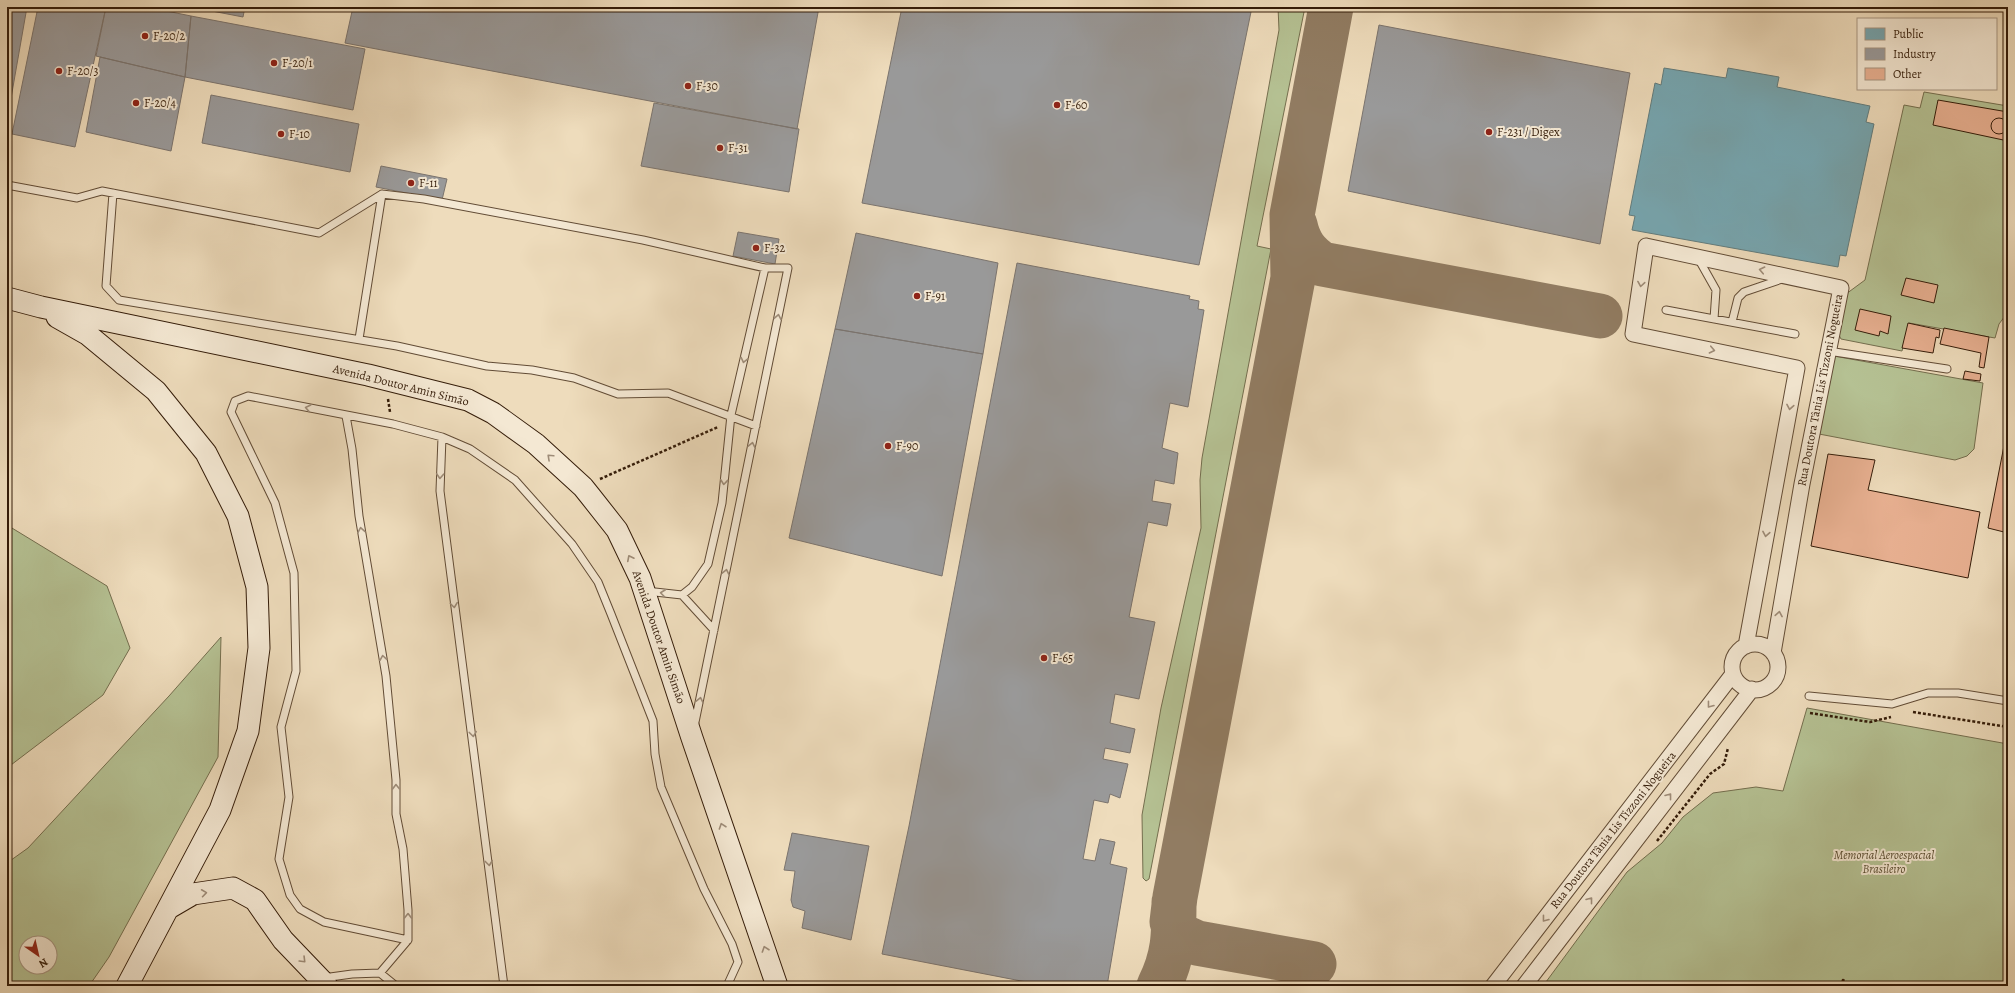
<svg xmlns="http://www.w3.org/2000/svg" width="2015" height="993" font-family="Alegreya,serif">
<style>
.green{fill:#b5c193;stroke:#746e4e;fill-rule:evenodd}
.public{fill:#76a5af;stroke:#627c7d}
.industry{fill:#999;stroke:#7b746e}
.lines{fill:none;stroke-linecap:round;stroke-linejoin:round}
.taxiway{stroke:#917c62;stroke-width:45}
.building{fill:#e8b091;stroke:#341c09}
.lane-casing{stroke:#624c36;stroke-width:9}
.street-casing{stroke:#624c36;stroke-width:17}
.secondary-casing{stroke:#341c09;stroke-width:23}
.path{stroke:#341c09;stroke-width:2.5;stroke-dasharray:3 2;stroke-linecap:butt}
.lane{stroke:#f4e8d3;stroke-width:7}
.street{stroke:#f4e8d3;stroke-width:15}
.secondary{stroke:#f4e8d3;stroke-width:21}
.oneway{stroke:#9e8c78}
.poi-dot{fill:#8f2418;stroke:#f4e8d3;stroke-width:1.5}
.labels{text-anchor:middle;dominant-baseline:central;stroke-width:4;stroke-linejoin:round;paint-order:stroke}
.poi-label{font-size:12px;fill:#341c09;stroke:#f4e8d3;text-anchor:start}
.street-label{font-size:12px;fill:#341c09;stroke:#f4e8d3}
.park-label{font-size:12px;font-style:italic;fill:#5b4e32;stroke:#f4e8d3}
</style>
<rect width="100%" height="100%" fill="#eedcbc"/>
<filter id="stains"><feTurbulence type="fractalNoise" baseFrequency=".005" numOctaves="4"/><feColorMatrix values="0 0 0 0 .2 0 0 0 0 .09 0 0 0 0 .02 0 0 0 .5 -.17"/></filter>
<radialGradient id="worn" r=".72"><stop offset=".6" stop-color="#630" stop-opacity="0"/><stop offset="1" stop-color="#630" stop-opacity=".3"/></radialGradient>
<path class="green" d="M1278,7H1305L1257,246L1271,249L1149,879L1146,881L1143,878L1142,815L1161,708L1201,528L1200,480L1202,458L1279,30Z
M1924,92L2008,106V312L1999,324L1995,338L1909,323L1902,351L1841,339L1838,333L1846,294L1865,280L1904,105L1920,108Z
M1834,356L1983,383L1974,449L1967,456L1955,460L1819,434Z
M7,525L107,586L130,648L103,695L7,768Z
M221,637L218,757L109,957L89,986H7V863L28,848L169,696ZM26,943H50V967H26Z
M1807,708L2008,744V986H1543L1627,872L1662,843L1683,817L1713,793L1756,787L1783,791Z"/>
<path class="public" d="M1664,68L1726,78L1728,68L1779,77L1777,87L1870,106L1866,122L1874,124L1846,256L1840,255L1838,267L1632,230L1635,216L1629,215L1655,83L1661,85Z"/>
<path class="industry" d="M7,7H27L7,121Z
M38,7H106L75,147L12,134Z
M106,7H147L191,16L185,77L96,56Z
M191,7H245L243,17Z
M353,7H819L797,129L345,43Z
M902,7H1252L1199,265L862,203Z
M191,16L365,49L353,110L185,77Z
M1379,25L1630,73L1600,244L1348,191Z
M100,57L185,77L171,151L86,132Z
M211,95L359,124L350,172L202,143Z
M654,103L799,129L789,192L641,166Z
M381,166L447,179L442,200L376,187Z
M738,232L779,239L775,264L733,256Z
M856,233L998,263L983,354L835,329Z
M1017,263L1190,296L1189,299L1199,301L1198,309L1204,310L1188,407L1170,403L1162,448L1178,453L1174,484L1155,480L1152,501L1171,504L1167,526L1148,522L1129,617L1155,622L1139,699L1115,694L1110,723L1135,729L1130,753L1105,748L1103,759L1128,764L1120,798L1110,794L1108,803L1094,800L1083,859L1095,861L1100,839L1115,842L1110,864L1127,868L1107,986H1047L882,954L909,826Z
M835,329L983,354L942,576L789,538Z
M792,833L869,846L851,940L802,928L805,911L793,907L791,900L795,871L784,870Z"/>
<g class="lines">
<path class="taxiway" d="M1295,225C1299,244 1307,254 1322,264L1600,316
M1314,964L1197,943L1186,938L1176,932L1172,922L1175,897L1293,278L1292,215L1331,7
M1159,986C1174,956 1174,935 1174,902"/>
</g>
<path class="building" d="M1938,100L2008,112V141L1933,125Z
M1991 126a8 8 0 1 1 16 0a8 8 0 1 1-16 0Z
M1906,278L1938,285L1934,303L1901,295Z
M1860,309L1891,316L1888,334L1880,331L1879,336L1855,330Z
M1908,323L1940,330L1939,338L1936,337L1933,353L1902,348Z
M1944,328L1989,337L1984,368L1979,367L1981,353L1940,344Z
M1965,371L1981,374L1980,381L1963,379Z
M2008,425V533L1988,528Z
M1828,454L1875,460L1868,490L1980,512L1968,578L1811,546Z"/>
<g class="lines">
<defs>
<path id="lane" d="M7,185L77,198L102,191L319,233L382,194L424,199L643,240L765,268H788L694,727
M113,193L106,286L119,300L397,346L487,366L532,370L574,378L618,394L668,393L756,426
M1698,258L1716,290L1714,319
M1666,310L1795,334
M1732,322L1738,298L1744,292L1782,279
M359,339L382,194
M1828,351L1947,369
M346,416L352,449L359,516L386,676L396,780V814L403,849L408,910V940L380,973
M442,437L440,491L504,986
M646,591L682,595L692,587L708,564L722,503L731,415L765,268
M682,595L714,630
M1809,696L1892,704L1928,693H1958L2008,701
M408,940L324,922L300,909L290,895L279,859L289,797L281,727L296,671L294,573L275,503L231,412L235,401L248,396L393,424L442,437L470,449L515,480L572,544L598,582L611,614L653,721L655,754L661,787L704,889L732,944L738,962L727,986
M323,978L352,974L380,973L396,986"/>
<path id="street" d="M1732 667a23 23 0 1 1 46 0a23 23 0 1 1-46 0Z
M1746,646L1797,368L1633,334L1646,246L1841,288L1802,484L1773,653
M1493,986L1733,674
M1524,986L1752,689"/>
<path id="secondary" d="M7,298L41,307L368,375L468,400L493,413L536,444L583,487L591,497L617,530L640,578L692,738L777,986
M57,317L87,334L156,391L206,453L238,516L257,587L259,648L248,731L220,810L127,986
M169,908L193,894L233,888L255,900L283,940L327,986"/>
</defs>
<use href="#lane" class="lane-casing"/>
<use href="#street" class="street-casing"/>
<use href="#secondary" class="secondary-casing"/>
<path class="path" d="M388,399L390,412
M600,479L718,427
M1913,712L2008,727
M1810,713L1870,722L1891,717
M1657,841L1710,774L1724,764L1728,748
M1841,986L1843,980L1853,986"/>
<use href="#lane" class="lane"/>
<use href="#street" class="street"/>
<use href="#secondary" class="secondary"/>
</g>
<defs><path id="oneway-chevron" d="M-2-3.5L2.5 0L-2 3.5" fill="none" stroke-width="1.6" stroke-linecap="round" stroke-linejoin="round"/></defs>
<g class="oneway">
<use href="#oneway-chevron" transform="translate(1762 270) rotate(-168)"/>
<use href="#oneway-chevron" transform="translate(1641 284) rotate(99)"/>
<use href="#oneway-chevron" transform="translate(778 317) rotate(-79)"/>
<use href="#oneway-chevron" transform="translate(1712 350) rotate(12)"/>
<use href="#oneway-chevron" transform="translate(744 360) rotate(103)"/>
<use href="#oneway-chevron" transform="translate(1790 407) rotate(100)"/>
<use href="#oneway-chevron" transform="translate(308 408) rotate(-168)"/>
<use href="#oneway-chevron" transform="translate(752 445) rotate(-78)"/>
<use href="#oneway-chevron" transform="translate(550 457) rotate(-137)"/>
<use href="#oneway-chevron" transform="translate(440 476) rotate(93)"/>
<use href="#oneway-chevron" transform="translate(724 482) rotate(96)"/>
<use href="#oneway-chevron" transform="translate(361 530) rotate(-100)"/>
<use href="#oneway-chevron" transform="translate(1766 534) rotate(100)"/>
<use href="#oneway-chevron" transform="translate(630 558) rotate(-117)"/>
<use href="#oneway-chevron" transform="translate(726 572) rotate(-78)"/>
<use href="#oneway-chevron" transform="translate(663 593) rotate(-173)"/>
<use href="#oneway-chevron" transform="translate(454 605) rotate(83)"/>
<use href="#oneway-chevron" transform="translate(1779 614) rotate(-80)"/>
<use href="#oneway-chevron" transform="translate(383 658) rotate(-99)"/>
<use href="#oneway-chevron" transform="translate(700 700) rotate(-78)"/>
<use href="#oneway-chevron" transform="translate(1710 705) rotate(128)"/>
<use href="#oneway-chevron" transform="translate(473 734) rotate(83)"/>
<use href="#oneway-chevron" transform="translate(396 787) rotate(-91)"/>
<use href="#oneway-chevron" transform="translate(1669 796) rotate(-52)"/>
<use href="#oneway-chevron" transform="translate(722 826) rotate(-109)"/>
<use href="#oneway-chevron" transform="translate(489 863) rotate(83)"/>
<use href="#oneway-chevron" transform="translate(204 893) rotate(-8)"/>
<use href="#oneway-chevron" transform="translate(1590 900) rotate(-52)"/>
<use href="#oneway-chevron" transform="translate(408 916) rotate(-89)"/>
<use href="#oneway-chevron" transform="translate(1545 919) rotate(128)"/>
<use href="#oneway-chevron" transform="translate(765 949) rotate(-109)"/>
<use href="#oneway-chevron" transform="translate(303 960) rotate(45)"/>
</g>
<g class="poi-dot">
<circle cx="145" cy="36" r="4"/>
<circle cx="274" cy="63" r="4"/>
<circle cx="59" cy="71" r="4"/>
<circle cx="688" cy="86" r="4"/>
<circle cx="136" cy="103" r="4"/>
<circle cx="1057" cy="105" r="4"/>
<circle cx="1489" cy="132" r="4"/>
<circle cx="281" cy="134" r="4"/>
<circle cx="720" cy="148" r="4"/>
<circle cx="411" cy="183" r="4"/>
<circle cx="756" cy="248" r="4"/>
<circle cx="917" cy="296" r="4"/>
<circle cx="888" cy="446" r="4"/>
<circle cx="1044" cy="658" r="4"/>
</g>
<g class="labels">
<g class="poi-label">
<text x="153" y="36">F-20/2</text>
<text x="282" y="63">F-20/1</text>
<text x="67" y="71">F-20/3</text>
<text x="696" y="86">F-30</text>
<text x="144" y="103">F-20/4</text>
<text x="1065" y="105">F-60</text>
<text x="1497" y="132">F-231 / Digex</text>
<text x="289" y="134">F-10</text>
<text x="728" y="148">F-31</text>
<text x="419" y="183">F-11</text>
<text x="764" y="248">F-32</text>
<text x="925" y="296">F-91</text>
<text x="896" y="446">F-90</text>
<text x="1052" y="658">F-65</text>
</g>
<g class="street-label">
<text transform="translate(401 385) rotate(14)">Avenida Doutor Amin Simão</text>
<text transform="translate(1820 390) rotate(-79)">Rua Doutora Tânia Lis Tizzoni Nogueira</text>
<text transform="translate(659 637) rotate(71)">Avenida Doutor Amin Simão</text>
<text transform="translate(1613 830) rotate(-52)">Rua Doutora Tânia Lis Tizzoni Nogueira</text>
</g>
<g class="park-label">
<text x="1884" y="855">Memorial Aeroespacial<tspan x="1884" dy="14">Brasileiro</tspan></text>
</g>
</g>
<rect width="2015" height="993" fill="none" stroke="#eedcbc" stroke-width="24"/>
<rect x="8" y="8" width="1999" height="977" fill="none" stroke="#341c09" stroke-width="2"/>
<rect x="12" y="12" width="1991" height="969" fill="none" stroke="#341c09"/>
<rect x="1857" y="18" width="140" height="72" fill="#f4e8d3" stroke="#a79682"/>
<rect x="1865" y="28" width="20" height="12" fill="#76a5af" stroke="#a79682"/>
<text x="1893" y="38" font-size="12" fill="#341c09">Public</text>
<rect x="1865" y="48" width="20" height="12" fill="#999999" stroke="#a79682"/>
<text x="1893" y="58" font-size="12" fill="#341c09">Industry</text>
<rect x="1865" y="68" width="20" height="12" fill="#e8b091" stroke="#a79682"/>
<text x="1893" y="78" font-size="12" fill="#341c09">Other</text>
<g transform="translate(38 955) rotate(146)"><circle r="19" fill="#f4e8d3" stroke="#a79682"/>
<path d="M0-3L7 15L0 10L-7 15Z" fill="#8f2418"/>
<text y="-6" font-size="11" font-weight="bold" text-anchor="middle" fill="#341c09">N</text>
</g>
<rect width="100%" height="100%" filter="url(#stains)"/>
<rect width="100%" height="100%" fill="url(#worn)"/>
</svg>
